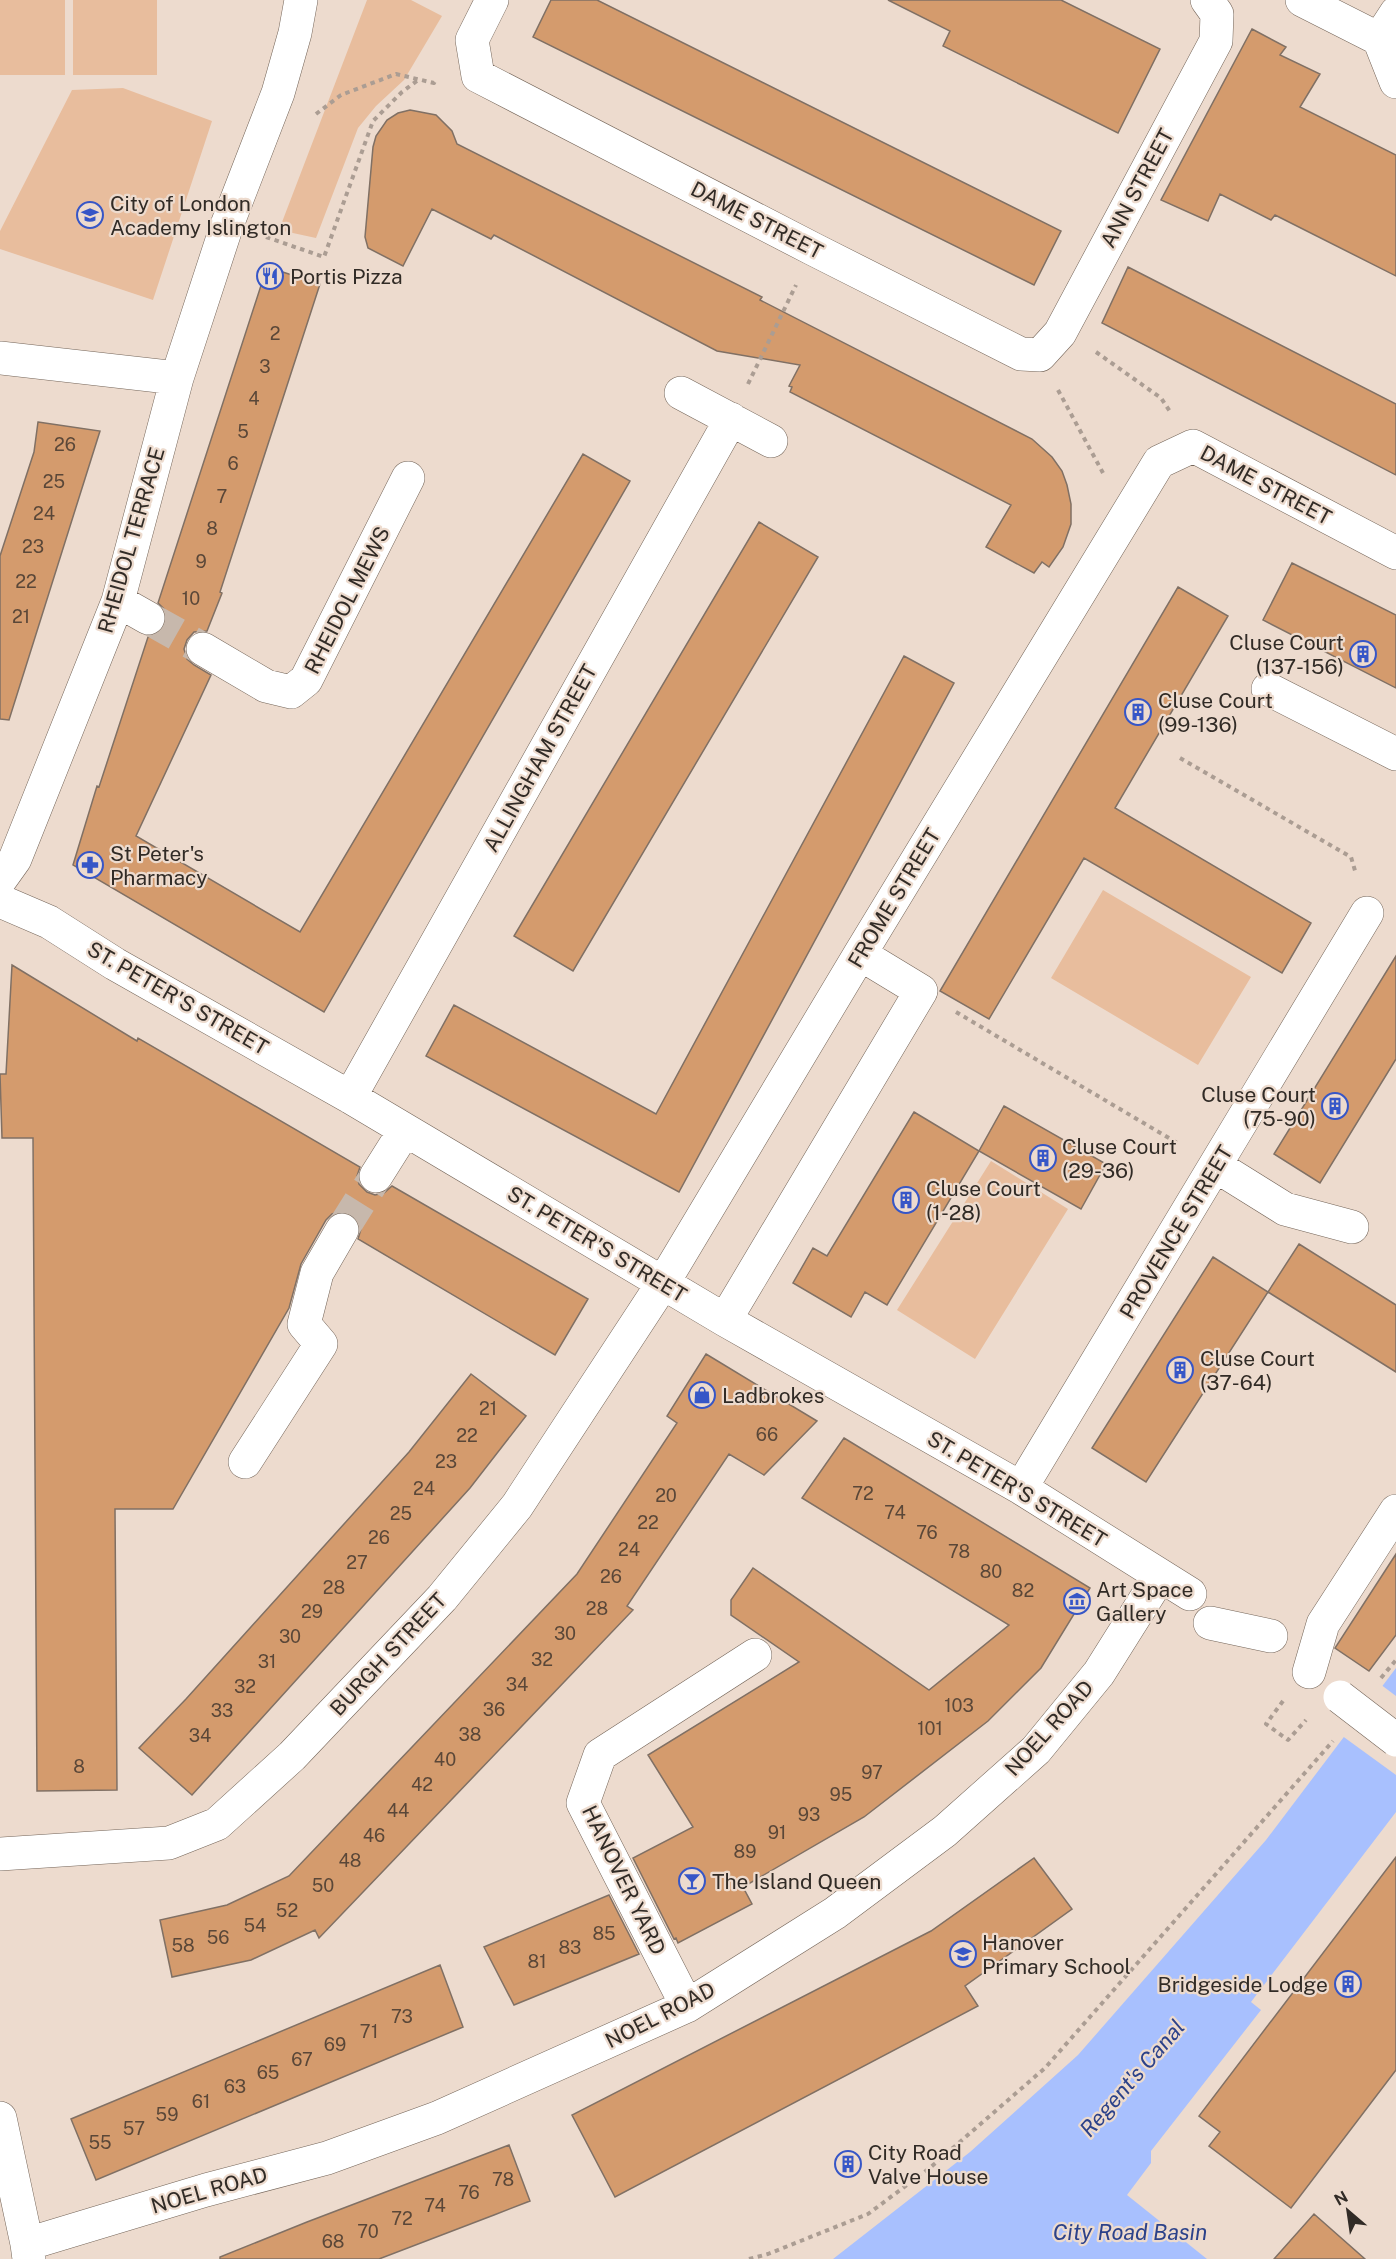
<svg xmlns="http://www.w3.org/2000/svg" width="1396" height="2259" font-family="'Public Sans',sans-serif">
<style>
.green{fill:#e8bd9d}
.water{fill:#a8c0fe}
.pier{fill:#eddbce}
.building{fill:#d49b6d;stroke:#807064;stroke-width:1.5}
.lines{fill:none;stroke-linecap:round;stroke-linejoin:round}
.minor-tunnel{stroke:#c7b8ac;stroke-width:33;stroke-dasharray:33 16;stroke-linecap:butt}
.minor-casing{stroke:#746559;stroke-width:34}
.path{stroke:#ab9d93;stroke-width:4;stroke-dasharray:4.5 4.5;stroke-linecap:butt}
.minor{stroke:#fff;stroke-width:33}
.minor-bridge-casing{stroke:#746559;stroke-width:34;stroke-linecap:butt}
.minor-bridge{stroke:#fff;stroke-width:33}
.labels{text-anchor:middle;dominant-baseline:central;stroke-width:4.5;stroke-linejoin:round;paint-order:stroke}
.number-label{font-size:18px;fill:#5a4738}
.street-label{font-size:21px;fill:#312b26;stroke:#eddbce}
.poi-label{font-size:21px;fill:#312b26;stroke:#eddbce;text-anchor:start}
.water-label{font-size:22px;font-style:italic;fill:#2c428a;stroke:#eddbce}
</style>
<rect width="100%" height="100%" fill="#eddbce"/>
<path class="green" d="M0,0H65V75H0Z
M73,0H157V75H73Z
M367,0H411L442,16L404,80L376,106L358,128L316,238L279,230Z
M123,88L212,121L153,300L0,249V231L72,90Z
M1103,890L1251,977L1198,1065L1051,978Z
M991,1161L1068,1209L975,1359L897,1310Z"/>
<path class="water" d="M1396,1668V1812L1251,2002L1261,2010L1151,2151V2163L1127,2195L1207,2259H833L970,2152L1078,2055L1266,1840Z"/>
<path class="pier" d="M1380,1684L1396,1696V1775L1341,1735Z"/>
<path class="building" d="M551,0H597L1061,231L1034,285L533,37Z
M888,0H1061L1160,49L1118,133L943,46L950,31Z
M1252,29L1286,47L1280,55L1320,74L1300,107L1396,155V276L1275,215L1271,220L1220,194L1208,221L1161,200Z
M410,110L436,115L452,131L457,144L762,297L760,300L1032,439L1052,457L1062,471L1067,485L1071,504V524L1063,547L1049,567L1042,562L1034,573L986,547L1011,505L790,392L792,387L789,386L800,365L717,351L494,235L491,239L432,209L403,266L368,248L365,237L373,147L376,136L387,120L398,113Z
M267,267L320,284L220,592L222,593L207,631L194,632L187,640L184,649L187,659L194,665L211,675L136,836L300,932L583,454L630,481L324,1012L73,865L97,786L99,787L148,637L157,634L165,627L167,617L164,609L158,603Z
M1128,267L1396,404V475L1102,323Z
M38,422L100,431L9,720L0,719V556L34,452Z
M759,522L818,557L573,971L514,936Z
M1292,563L1396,615V688L1263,620Z
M1178,587L1228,616L1115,808L1311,923L1282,973L1084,858L989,1019L940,991Z
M904,656L954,683L679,1192L426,1056L454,1005L656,1114Z
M1396,956V1059L1320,1183L1274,1154Z
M12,965L137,1041L138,1038L360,1167L357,1176L359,1184L367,1192L375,1195L384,1193L392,1186L588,1299L555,1355L358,1239L361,1229L358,1220L352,1214L341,1211L332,1214L326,1220L301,1264L289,1308L173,1509H115L117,1790L37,1791L33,1138H2L0,1074H6Z
M1004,1106L1106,1164L1081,1209L979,1151Z
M914,1112L979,1151L887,1305L865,1292L851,1317L793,1283L813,1248L827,1256Z
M1299,1244L1396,1305V1372L1268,1292Z
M1213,1257L1268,1292L1146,1482L1092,1448Z
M706,1354L817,1421L764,1475L729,1454L627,1606L633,1610L319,1938L315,1930L251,1960L172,1977L160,1920L227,1905L289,1876L577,1574L677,1423L667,1416Z
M471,1374L526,1416L470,1488L192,1795L139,1748L186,1699L409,1452Z
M844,1438L1090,1588L1041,1668L988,1721L864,1817L743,1887L752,1904L678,1943L676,1938L674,1939L633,1858L693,1827L648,1755L799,1662L731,1615V1600L753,1568L929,1690L1009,1625L802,1498Z
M1396,1554V1635L1369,1671L1335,1648Z
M1396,1857V2070L1291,2208L1209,2146L1220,2132L1199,2116Z
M1034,1858L1072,1909L965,1986L978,2006L615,2197L572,2115L931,1931Z
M609,1895L639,1954L514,2005L484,1947Z
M440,1965L463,2027L96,2180L71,2119Z
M509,2145L530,2201L494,2215L379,2259H220V2257L307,2222Z
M1314,2214L1365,2259H1274Z"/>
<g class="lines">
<path class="minor-tunnel" d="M148,618L203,649
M342,1230L376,1176"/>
<defs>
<path id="minor" d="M492,0L472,40L478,76L813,249L1021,354L1040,355L1060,333L1216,41L1217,14L1207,0
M1302,0L1379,39L1396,82
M1379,39L1396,13
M0,358L177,378
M681,393L771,441
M118,601L148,618
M203,649L266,686L291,692L306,680L408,478
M1268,689L1396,754
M0,880L15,859L118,601L177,378L227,225L278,93L295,33L301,0
M0,901L49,922L115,964L350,1097L725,1320L1021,1488L1190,1594
M350,1097L731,419
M1216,1166L1285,1209L1352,1227
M376,1176L405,1130
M725,1320L921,991L860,954
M245,1462L321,1344L304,1324L317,1273L342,1230
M1021,1488L1367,913
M1210,1623L1271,1636
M1309,1672L1323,1624L1396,1511
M0,1854L169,1843L217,1824L292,1756L442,1598L517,1506L663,1283L860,954L1159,462L1193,446L1396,553
M687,2006L583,1803L600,1755L755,1655
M0,2118L27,2244L29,2259
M27,2244L206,2190L327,2158L437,2118L687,2006L835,1913L945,1831L1036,1750L1099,1673L1160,1576"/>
</defs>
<use href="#minor" class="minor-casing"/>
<path class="path" d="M316,114L341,95L396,74L434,83L436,78
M266,237L324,257L373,121L402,92L418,80
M1096,352L1161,398L1171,413
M748,384L796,285
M1058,390L1103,473
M1180,758L1351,857L1356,874
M956,1012L1179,1144
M1381,1678L1396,1660
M1283,1701L1266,1724L1288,1740L1306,1720
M749,2259L768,2254L868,2214L931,2167L1045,2068L1333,1741"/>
<use href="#minor" class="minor"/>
<defs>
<path id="minor-bridge" d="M1340,1697L1396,1740"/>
</defs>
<use href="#minor-bridge" class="minor-bridge-casing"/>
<use href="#minor-bridge" class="minor-bridge"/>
</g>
<defs>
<symbol id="school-ring" viewBox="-11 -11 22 22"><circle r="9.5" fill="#eddbce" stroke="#3656c7" stroke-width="1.5"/><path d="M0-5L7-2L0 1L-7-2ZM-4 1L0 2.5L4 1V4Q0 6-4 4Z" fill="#3656c7"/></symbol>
<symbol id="restaurant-ring" viewBox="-11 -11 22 22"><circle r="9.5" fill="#eddbce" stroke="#3656c7" stroke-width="1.5"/><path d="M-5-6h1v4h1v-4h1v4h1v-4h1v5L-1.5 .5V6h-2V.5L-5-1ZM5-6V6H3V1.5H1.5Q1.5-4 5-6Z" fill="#3656c7"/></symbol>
<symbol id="building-ring" viewBox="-11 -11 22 22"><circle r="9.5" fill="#eddbce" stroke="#3656c7" stroke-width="1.5"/><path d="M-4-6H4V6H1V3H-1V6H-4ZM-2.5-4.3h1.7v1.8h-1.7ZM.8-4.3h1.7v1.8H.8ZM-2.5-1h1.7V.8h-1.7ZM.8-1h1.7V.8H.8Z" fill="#3656c7"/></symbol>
<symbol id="pharmacy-ring" viewBox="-11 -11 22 22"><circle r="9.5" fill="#eddbce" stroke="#3656c7" stroke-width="1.5"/><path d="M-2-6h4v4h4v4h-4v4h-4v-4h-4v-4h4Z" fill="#3656c7"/></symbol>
<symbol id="shop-ring" viewBox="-11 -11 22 22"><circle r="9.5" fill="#eddbce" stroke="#3656c7" stroke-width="1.5"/><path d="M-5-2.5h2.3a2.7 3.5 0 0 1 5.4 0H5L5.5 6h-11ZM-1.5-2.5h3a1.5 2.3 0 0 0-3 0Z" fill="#3656c7"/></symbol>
<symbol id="museum-ring" viewBox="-11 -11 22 22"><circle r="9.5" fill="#eddbce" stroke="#3656c7" stroke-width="1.5"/><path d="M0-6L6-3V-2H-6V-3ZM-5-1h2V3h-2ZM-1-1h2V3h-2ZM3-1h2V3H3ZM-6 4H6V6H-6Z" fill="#3656c7"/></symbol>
<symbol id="bar-ring" viewBox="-11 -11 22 22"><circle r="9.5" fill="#eddbce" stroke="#3656c7" stroke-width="1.5"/><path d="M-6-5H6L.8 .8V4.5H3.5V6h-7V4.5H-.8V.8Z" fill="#3656c7"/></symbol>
</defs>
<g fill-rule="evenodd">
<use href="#school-ring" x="75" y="200" width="30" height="30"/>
<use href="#restaurant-ring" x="255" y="261" width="30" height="30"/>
<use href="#building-ring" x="1348" y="639" width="30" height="30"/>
<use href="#building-ring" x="1123" y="697" width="30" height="30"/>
<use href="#pharmacy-ring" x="75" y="850" width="30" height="30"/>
<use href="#building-ring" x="1320" y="1091" width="30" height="30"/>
<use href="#building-ring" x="1028" y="1143" width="30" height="30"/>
<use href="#building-ring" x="891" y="1185" width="30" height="30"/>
<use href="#building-ring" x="1165" y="1355" width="30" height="30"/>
<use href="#shop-ring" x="687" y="1380" width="30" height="30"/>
<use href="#museum-ring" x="1062" y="1586" width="30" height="30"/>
<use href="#bar-ring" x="677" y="1866" width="30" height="30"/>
<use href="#school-ring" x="948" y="1939" width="30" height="30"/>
<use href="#building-ring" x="1333" y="1969" width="30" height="30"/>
<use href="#building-ring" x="833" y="2149" width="30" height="30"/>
</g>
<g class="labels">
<g class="number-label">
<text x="275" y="333">2</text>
<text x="265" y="366">3</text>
<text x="254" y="398">4</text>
<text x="243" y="431">5</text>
<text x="65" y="444">26</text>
<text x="233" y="463">6</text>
<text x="54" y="481">25</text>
<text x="222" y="496">7</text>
<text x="44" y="513">24</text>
<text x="212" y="528">8</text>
<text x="33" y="546">23</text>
<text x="201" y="561">9</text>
<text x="26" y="581">22</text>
<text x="191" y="598">10</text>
<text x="21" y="616">21</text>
<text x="488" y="1408">21</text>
<text x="767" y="1434">66</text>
<text x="467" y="1435">22</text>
<text x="446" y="1461">23</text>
<text x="424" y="1488">24</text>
<text x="863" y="1493">72</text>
<text x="666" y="1495">20</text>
<text x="895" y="1512">74</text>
<text x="401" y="1513">25</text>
<text x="648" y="1522">22</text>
<text x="927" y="1532">76</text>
<text x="379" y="1537">26</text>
<text x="629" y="1549">24</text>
<text x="959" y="1551">78</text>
<text x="357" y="1562">27</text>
<text x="991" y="1571">80</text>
<text x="611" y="1576">26</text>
<text x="334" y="1587">28</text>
<text x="1023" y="1590">82</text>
<text x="597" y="1608">28</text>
<text x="312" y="1611">29</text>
<text x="565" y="1633">30</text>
<text x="290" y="1636">30</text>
<text x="542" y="1659">32</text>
<text x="267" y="1661">31</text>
<text x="517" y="1684">34</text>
<text x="245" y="1686">32</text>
<text x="959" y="1705">103</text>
<text x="494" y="1709">36</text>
<text x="222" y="1710">33</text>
<text x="930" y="1728">101</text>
<text x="470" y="1734">38</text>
<text x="200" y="1735">34</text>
<text x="445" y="1759">40</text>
<text x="79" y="1766">8</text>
<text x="872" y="1772">97</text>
<text x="422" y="1784">42</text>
<text x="841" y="1794">95</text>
<text x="398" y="1810">44</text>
<text x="809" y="1814">93</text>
<text x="777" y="1832">91</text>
<text x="374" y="1835">46</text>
<text x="745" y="1851">89</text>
<text x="350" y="1860">48</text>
<text x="323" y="1885">50</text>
<text x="287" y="1910">52</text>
<text x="255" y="1925">54</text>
<text x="604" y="1933">85</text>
<text x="218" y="1937">56</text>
<text x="183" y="1945">58</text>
<text x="570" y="1947">83</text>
<text x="537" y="1961">81</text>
<text x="402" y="2016">73</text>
<text x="369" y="2031">71</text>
<text x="335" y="2044">69</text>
<text x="302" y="2059">67</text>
<text x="268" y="2072">65</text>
<text x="235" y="2086">63</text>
<text x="201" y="2101">61</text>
<text x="167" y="2114">59</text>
<text x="134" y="2128">57</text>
<text x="100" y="2142">55</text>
<text x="503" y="2179">78</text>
<text x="469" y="2192">76</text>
<text x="435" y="2205">74</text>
<text x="402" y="2218">72</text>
<text x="368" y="2231">70</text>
<text x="333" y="2241">68</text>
</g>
<g class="street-label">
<text transform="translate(1137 188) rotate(-62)">ANN STREET</text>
<text transform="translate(757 220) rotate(27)">DAME STREET</text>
<text transform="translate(1266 485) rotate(28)">DAME STREET</text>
<text transform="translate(131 540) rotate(-74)">RHEIDOL TERRACE</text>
<text transform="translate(347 600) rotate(-63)">RHEIDOL MEWS</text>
<text transform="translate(540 758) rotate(-61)">ALLINGHAM STREET</text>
<text transform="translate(894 898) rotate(-59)">FROME STREET</text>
<text transform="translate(178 998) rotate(30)">ST. PETER'S STREET</text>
<text transform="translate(1176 1232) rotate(-59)">PROVENCE STREET</text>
<text transform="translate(597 1244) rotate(31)">ST. PETER'S STREET</text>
<text transform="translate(1017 1489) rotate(31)">ST. PETER'S STREET</text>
<text transform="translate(388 1654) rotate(-47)">BURGH STREET</text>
<text transform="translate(1049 1728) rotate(-48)">NOEL ROAD</text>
<text transform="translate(624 1880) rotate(64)">HANOVER YARD</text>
<text transform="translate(660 2015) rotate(-27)">NOEL ROAD</text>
<text transform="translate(209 2190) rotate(-16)">NOEL ROAD</text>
</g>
<g class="poi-label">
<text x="110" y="203">City of London<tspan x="110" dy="24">Academy Islington</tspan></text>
<text x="290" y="276">Portis Pizza</text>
<text x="1344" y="642" text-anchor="end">Cluse Court<tspan x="1344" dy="24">(137-156)</tspan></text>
<text x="1158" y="700">Cluse Court<tspan x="1158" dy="24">(99-136)</tspan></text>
<text x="110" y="853">St Peter's<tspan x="110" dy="24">Pharmacy</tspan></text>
<text x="1316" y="1094" text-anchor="end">Cluse Court<tspan x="1316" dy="24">(75-90)</tspan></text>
<text x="1062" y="1146">Cluse Court<tspan x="1062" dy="24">(29-36)</tspan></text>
<text x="926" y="1188">Cluse Court<tspan x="926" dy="24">(1-28)</tspan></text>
<text x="1200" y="1358">Cluse Court<tspan x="1200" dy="24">(37-64)</tspan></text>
<text x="722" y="1395">Ladbrokes</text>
<text x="1096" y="1589">Art Space<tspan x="1096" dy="24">Gallery</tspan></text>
<text x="712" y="1881">The Island Queen</text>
<text x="982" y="1942">Hanover<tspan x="982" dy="24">Primary School</tspan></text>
<text x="1328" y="1984" text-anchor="end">Bridgeside Lodge</text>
<text x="868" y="2152">City Road<tspan x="868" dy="24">Valve House</tspan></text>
</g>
<g class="water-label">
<text transform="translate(1132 2078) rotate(-49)">Regent's Canal</text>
<text x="1130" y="2232">City Road Basin</text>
</g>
</g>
<g transform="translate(1348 2211) rotate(331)" stroke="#eddbce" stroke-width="4.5" paint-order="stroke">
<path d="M0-4.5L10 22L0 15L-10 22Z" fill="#312b26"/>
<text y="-9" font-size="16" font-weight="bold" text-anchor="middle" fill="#312b26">N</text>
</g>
</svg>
